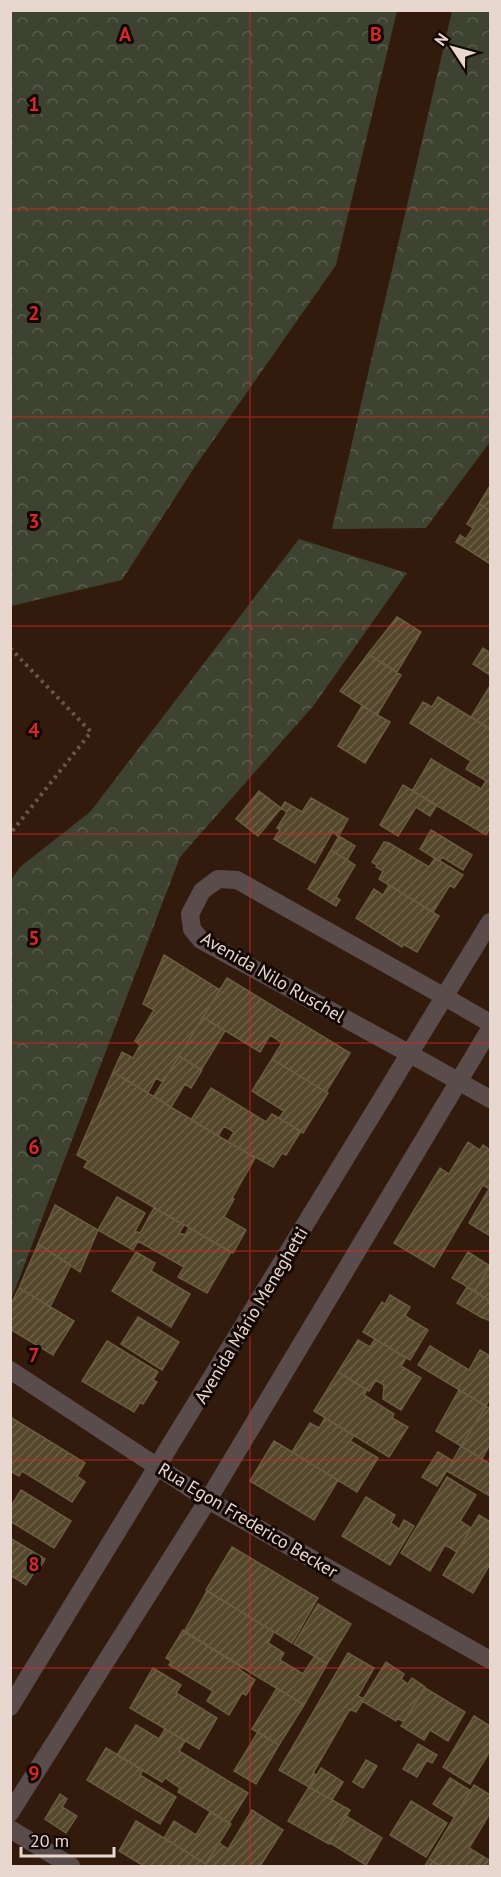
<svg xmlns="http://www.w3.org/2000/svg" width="501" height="1877" font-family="'PT Sans',sans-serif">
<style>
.forest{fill:url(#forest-crowns)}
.building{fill:url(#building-hatch);stroke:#6a5c40;stroke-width:1.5}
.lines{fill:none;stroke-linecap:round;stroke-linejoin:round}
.path{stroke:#6a5548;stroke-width:4;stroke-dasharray:3 4.5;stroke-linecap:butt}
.minor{stroke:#5b4c4c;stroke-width:18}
.tertiary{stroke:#5b4c4c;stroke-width:18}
.grid{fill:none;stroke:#d62828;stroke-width:1.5;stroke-opacity:0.55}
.labels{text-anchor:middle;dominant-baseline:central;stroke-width:6;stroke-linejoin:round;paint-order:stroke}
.street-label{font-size:18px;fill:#e8d7ce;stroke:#130804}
.grid-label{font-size:20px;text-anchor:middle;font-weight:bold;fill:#d62828;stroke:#130804;stroke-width:6;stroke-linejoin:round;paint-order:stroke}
</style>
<defs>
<pattern id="forest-crowns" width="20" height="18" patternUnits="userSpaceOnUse" patternTransform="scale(1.5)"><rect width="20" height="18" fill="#3e4230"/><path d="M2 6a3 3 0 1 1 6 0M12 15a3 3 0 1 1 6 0" fill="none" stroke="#5a5d4d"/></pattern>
<pattern id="building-hatch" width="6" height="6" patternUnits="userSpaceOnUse" patternTransform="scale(1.5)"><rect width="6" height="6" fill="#55472c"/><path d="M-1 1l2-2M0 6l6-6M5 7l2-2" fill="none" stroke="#6d6149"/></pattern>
</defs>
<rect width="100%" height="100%" fill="#321b0c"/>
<path class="forest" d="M10,11H397L336,265L194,468L122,580L11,606Z
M452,11H490V442L426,528L332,529Z
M299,539L407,573L314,705L180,857L11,1300V880L20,867L90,812Z"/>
<path class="building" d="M490,486V511L479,504Z
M479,504L490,511V560L489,563L456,542L460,535L466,539L473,528L467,524Z
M397,617L421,632L397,672L368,654Z
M483,648L490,653V675L473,664Z
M368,654L401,675L377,715L340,691Z
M490,686V729L471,717Z
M438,697L490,729V778L488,782L466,769L471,761L410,723L423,702L432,707Z
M362,706L390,722L365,763L338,746Z
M431,759L481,789L486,781L490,784V827L486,835L412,791Z
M403,785L437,805L430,816L416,807L398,836L380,825Z
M259,791L281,808L258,836L236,819Z
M311,798L348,819L338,837L333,831L315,863L274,839L280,830L277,828L287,812L281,808L285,802L302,812Z
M431,830L472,855L463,870L442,857L439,861L420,849Z
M339,836L355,846L347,860L331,850Z
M384,842L389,843L429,867L435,858L463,875L454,888L450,885L433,912L379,879L383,871L376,867L377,865L372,862Z
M331,850L355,865L336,897L340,900L336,906L308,889Z
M389,885L439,916L417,952L403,944L402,947L356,918L374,889L383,895Z
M164,955L220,990L163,1082L156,1078L148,1093L113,1072L122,1052L133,1058L140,1045L135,1041L154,1010L143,1004Z
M227,978L350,1053L326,1092L272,1059L282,1043L270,1035L260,1052L203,1017Z
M203,1017L225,1031L201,1070L179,1056Z
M179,1056L202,1070L191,1088L185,1084L171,1107L154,1096Z
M272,1059L328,1093L303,1133L279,1118L284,1111L252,1091Z
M113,1072L255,1158L232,1198L234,1199L224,1217L246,1230L233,1253L84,1167L88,1161L77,1155Z
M211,1088L266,1122L272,1114L301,1131L286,1155L282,1153L273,1167L228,1142L234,1132L224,1126L218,1136L191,1120Z
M468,1142L480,1150L483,1145L490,1150V1173L434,1267L394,1243L440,1168L449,1174Z
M490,1173V1236L469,1223L489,1189L483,1185Z
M117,1197L145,1213L135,1231L140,1233L154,1208L184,1225L179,1233L185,1235L189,1228L231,1252L207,1293L178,1277L184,1267L138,1241L133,1250L98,1230Z
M55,1205L98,1230L80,1272L38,1244Z
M38,1244L71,1265L50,1307L19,1288Z
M136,1252L155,1263L151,1271L190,1294L171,1327L112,1291Z
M468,1252L490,1266L475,1291L452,1278Z
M488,1269L490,1270V1301L475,1291Z
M467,1287L490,1301V1321L482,1317V1318L457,1303Z
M19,1288L74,1321L53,1355L10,1329V1306Z
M390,1295L410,1307L405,1316L428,1330L410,1360L363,1332L382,1302L385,1304Z
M138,1317L179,1342L162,1370L121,1344Z
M375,1339L406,1358L401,1366L421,1378L401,1410L383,1399L384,1385L376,1380L369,1391L338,1372L358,1340L370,1347Z
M107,1341L158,1372L153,1380L157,1382L143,1404L140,1402L134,1412L82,1381Z
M430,1346L469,1370L480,1350L490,1356V1398L486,1406L418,1365Z
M338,1372L367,1390L364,1395L394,1414L392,1418L408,1427L389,1457L314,1411Z
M459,1390L486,1406L461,1446L436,1431Z
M486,1406L490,1409V1444L482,1459L461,1446Z
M10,1417L85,1463L77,1476L85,1482L72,1502L22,1471L19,1476L10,1471Z
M325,1418L354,1436L350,1441L378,1458L357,1492L292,1452L310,1423L319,1428Z
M274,1441L338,1480L314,1520L250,1481Z
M461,1446L490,1464V1496L447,1471Z
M438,1452L453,1461L437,1486L422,1477Z
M447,1477L476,1495L460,1521L471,1528L457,1552L445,1545L430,1571L401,1553Z
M21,1490L71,1521L54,1548L10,1521V1508Z
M366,1497L395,1515L391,1523L399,1529L404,1520L414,1526L390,1565L342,1536Z
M479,1515L490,1522V1564L473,1593L443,1575Z
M10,1538L45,1559L37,1573L35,1571L26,1585L10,1575Z
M232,1547L318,1598L292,1643L206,1590Z
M207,1591L274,1632L268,1643L284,1653L280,1660L303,1674L315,1656L327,1664L304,1705L184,1632Z
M318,1604L351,1624L327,1664L294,1644Z
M183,1630L241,1666L239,1669L255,1680L246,1695L242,1693L229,1715L207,1701L213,1691L169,1665L171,1661L166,1658Z
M348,1653L374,1668L358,1696L364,1699L356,1712L350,1709L313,1773L316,1775L309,1787L279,1770Z
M386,1662L404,1674L401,1679L408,1684L412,1678L425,1687L404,1722L397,1718L396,1721L362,1701Z
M153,1668L181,1685L176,1693L217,1718L199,1749L130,1708Z
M277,1688L304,1705L279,1745L252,1729Z
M425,1688L465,1712L448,1741L430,1730L424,1740L401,1726Z
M474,1716L490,1726V1751L470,1784L443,1767Z
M136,1725L159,1739L165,1729L185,1741L179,1751L248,1793L229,1823L178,1792L180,1788L165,1778L162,1782L117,1755Z
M258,1732L279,1745L256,1784L234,1771Z
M418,1744L437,1755L432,1763L427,1760L417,1777L403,1769Z
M106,1748L143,1770L140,1775L176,1797L160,1824L87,1780Z
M366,1760L377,1766L363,1788L353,1782Z
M321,1768L343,1782L332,1800L309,1787Z
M450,1778L471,1791L454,1817L433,1804Z
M474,1785L490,1795V1813L469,1848L484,1857L478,1866H441L429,1859Z
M309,1787L350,1810L329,1844L288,1821Z
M60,1794L67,1799L62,1807L77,1816L66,1833L45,1819Z
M411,1801L447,1823L426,1857L390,1835Z
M252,1810L283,1830L260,1866H204L219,1843L228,1849Z
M210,1812L231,1824L206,1864L164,1838L174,1821L196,1835Z
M346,1816L382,1838L366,1865L330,1843Z
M136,1821L206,1864L204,1866H144L119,1851Z
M484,1857L490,1861V1866H478Z
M429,1859L439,1866H425Z"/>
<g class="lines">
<path class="path" d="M10,648L91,732L10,834"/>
<path class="minor" d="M410,1054L201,940L192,929L190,914L202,891L218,879L237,880L445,997
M10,1370L208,1500L490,1660
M10,1829L71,1866"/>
<path class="tertiary" d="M445,997L490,1023
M410,1054L490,1099
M10,1707L490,922
M10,1813L208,1500L490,1029"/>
</g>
<path class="grid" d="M250,10V1866M10,209H490M10,417H490M10,626H490M10,834H490M10,1043H490M10,1251H490M10,1460H490M10,1668H490"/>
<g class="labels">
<g class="street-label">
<text transform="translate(273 977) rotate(30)">Avenida Nilo Ruschel</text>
<text transform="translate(251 1315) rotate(-59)">Avenida Mário Meneghetti</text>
<text transform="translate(248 1520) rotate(31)">Rua Egon Frederico Becker</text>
</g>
</g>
<g class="grid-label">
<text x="125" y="41">A</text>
<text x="376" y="41">B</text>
<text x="34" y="111">1</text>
<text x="34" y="320">2</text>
<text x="34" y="528">3</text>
<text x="34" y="737">4</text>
<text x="34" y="945">5</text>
<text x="34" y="1154">6</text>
<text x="34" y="1362">7</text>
<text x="34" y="1571">8</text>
<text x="34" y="1780">9</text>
</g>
<rect width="501" height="1877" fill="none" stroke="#e8d7ce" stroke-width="24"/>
<g transform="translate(453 48) rotate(306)" stroke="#130804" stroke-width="4.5" paint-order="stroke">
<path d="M0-4.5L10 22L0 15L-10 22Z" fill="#e8d7ce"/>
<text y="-9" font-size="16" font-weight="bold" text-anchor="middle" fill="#e8d7ce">N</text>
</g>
<path d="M21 1847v9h93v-9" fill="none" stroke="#e8d7ce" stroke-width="3"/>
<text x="30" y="1847" font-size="18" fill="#e8d7ce" stroke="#130804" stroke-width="4.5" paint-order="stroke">20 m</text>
</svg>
